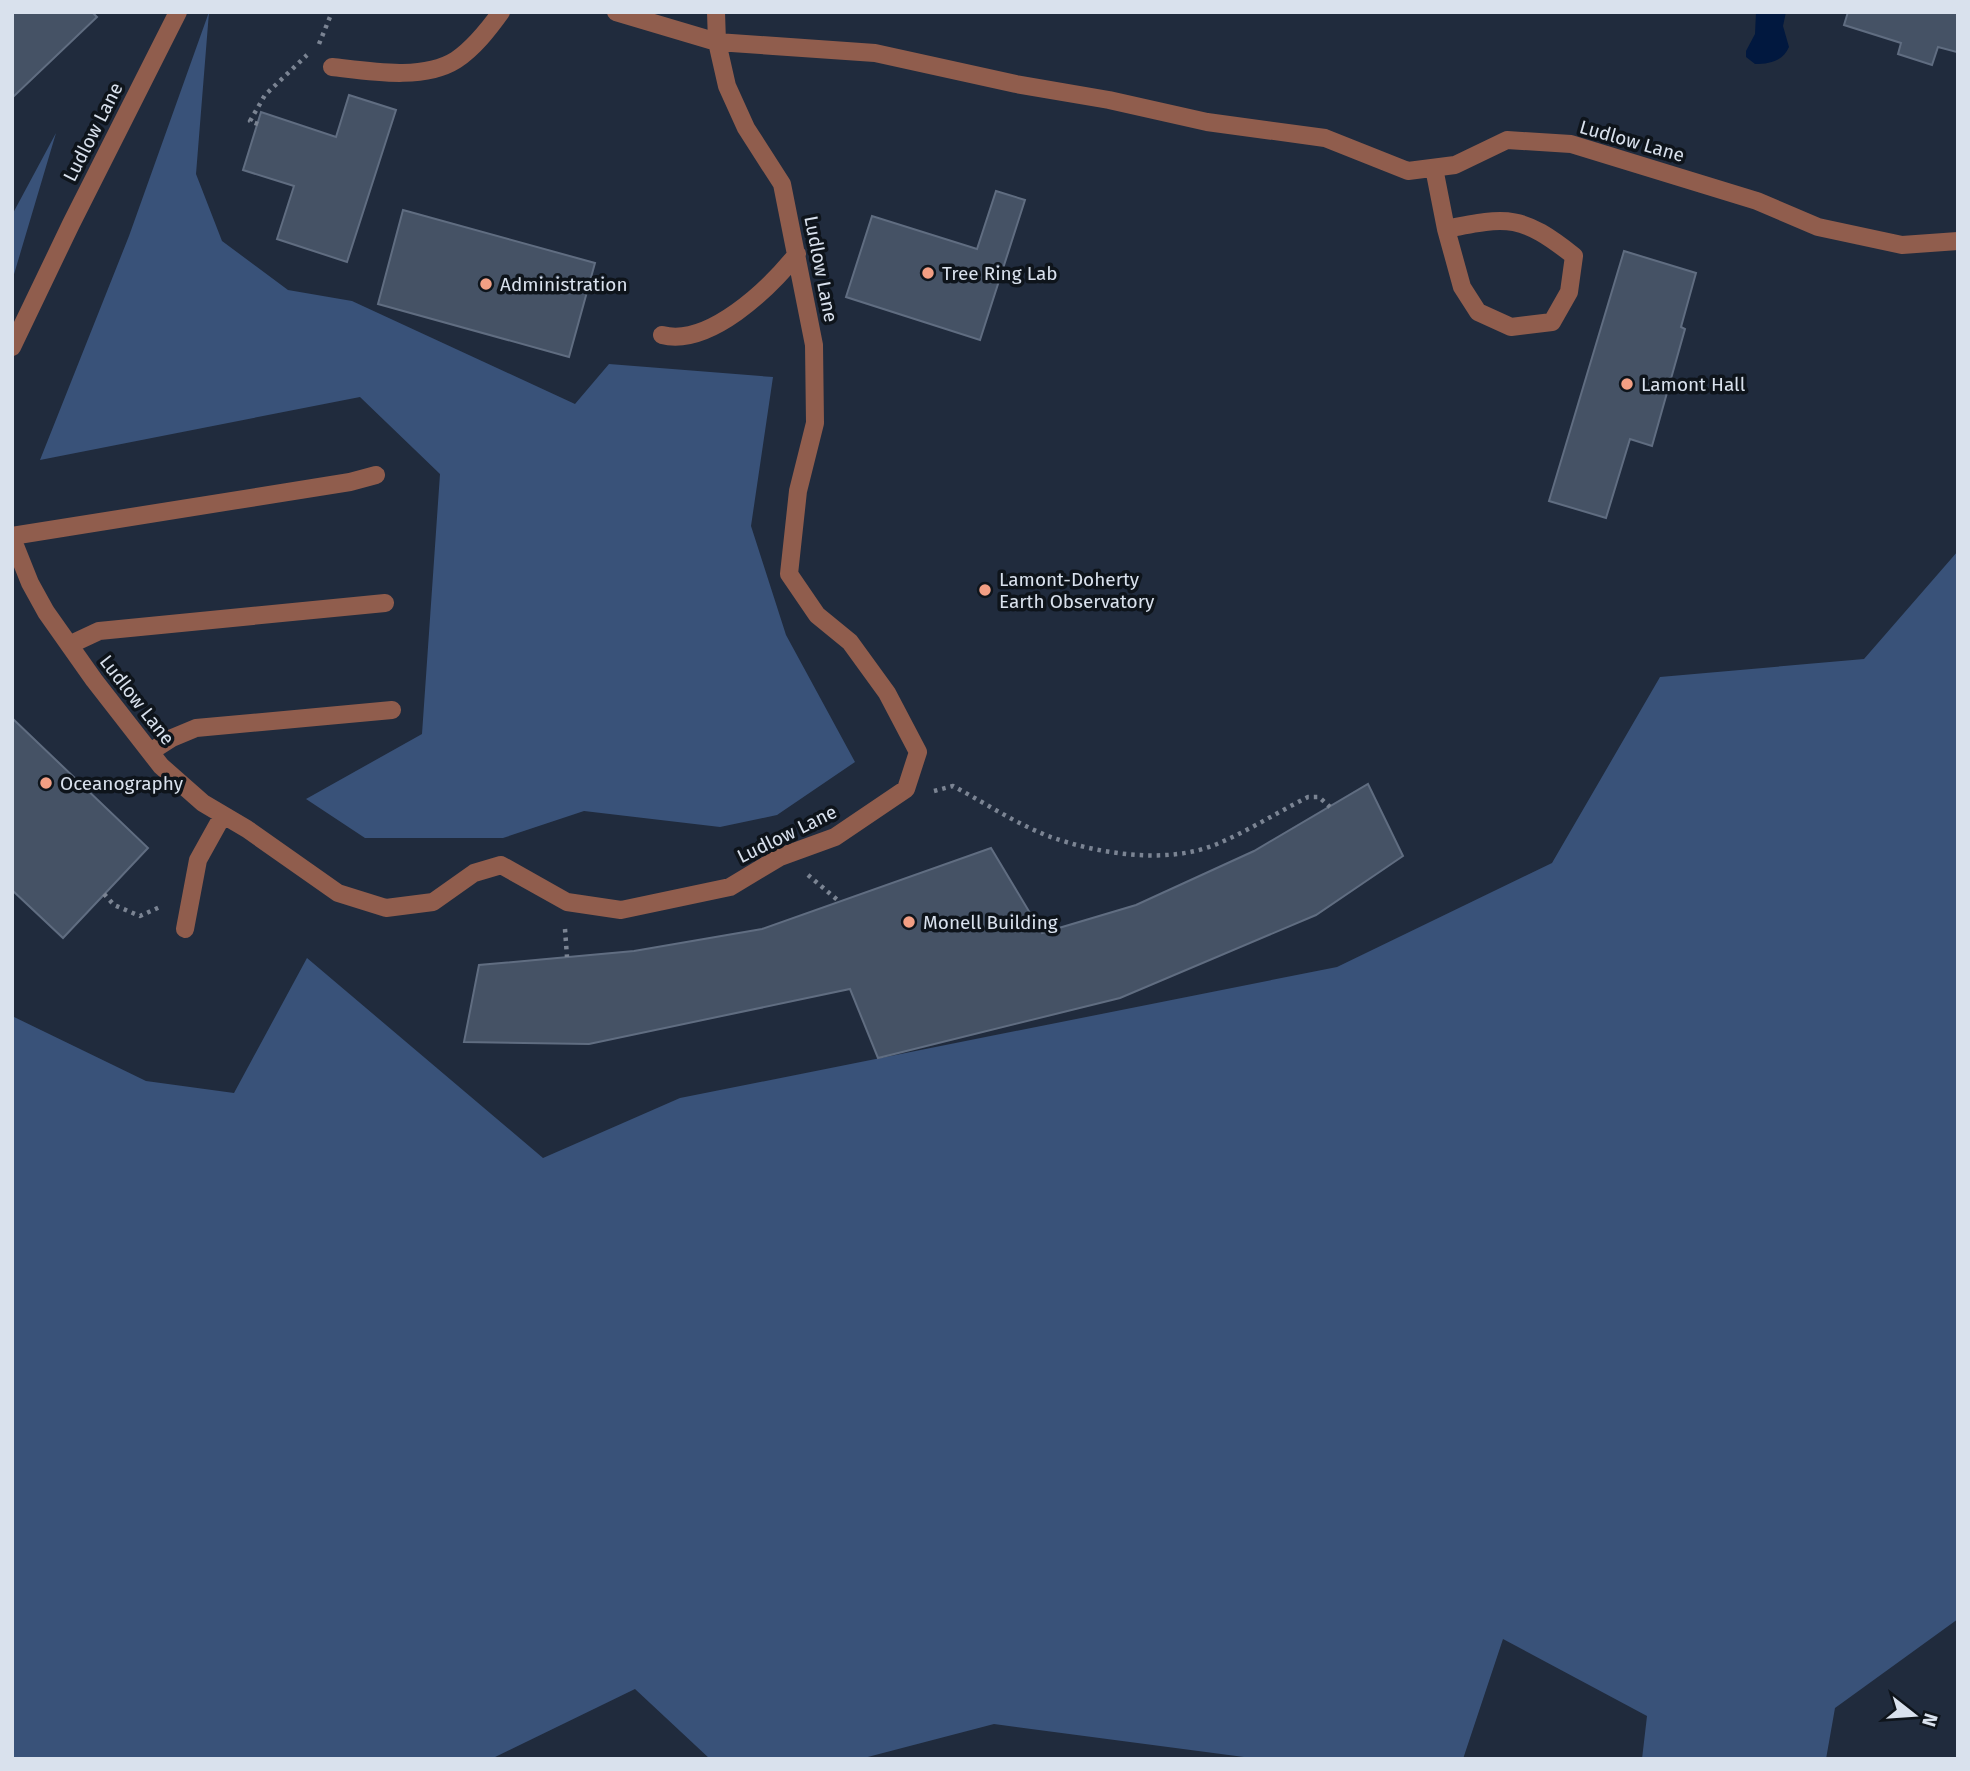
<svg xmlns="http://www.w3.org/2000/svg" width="1970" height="1771" font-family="'Fira Sans',sans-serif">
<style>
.green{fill:#395279}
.water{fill:#01183f}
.building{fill:#455265;stroke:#606d81;stroke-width:2}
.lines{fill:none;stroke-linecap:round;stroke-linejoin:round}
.path{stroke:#7b8493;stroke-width:4.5;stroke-dasharray:3.5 5;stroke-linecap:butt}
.minor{stroke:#905d4d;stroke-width:18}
.poi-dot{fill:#f39f84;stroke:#0e141b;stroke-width:2.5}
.labels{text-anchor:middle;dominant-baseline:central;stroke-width:7;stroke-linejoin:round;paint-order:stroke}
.street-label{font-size:19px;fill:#d9e1ed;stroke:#0e141b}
.poi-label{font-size:19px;fill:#d9e1ed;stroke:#0e141b;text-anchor:start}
</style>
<rect width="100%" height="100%" fill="#202b3d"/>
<path class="green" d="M209,12L196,174L222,241L288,290L352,301L575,404L609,364L773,377L751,526L786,635L855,762L777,815L720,827L584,811L503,838H365L306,799L422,734L440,474L360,397L40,460L129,236Z
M56,133L12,281V215Z
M1958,551V1619L1835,1708L1826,1759H1642L1647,1716L1503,1639L1463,1759H1259L994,1724L860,1759H710L635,1689L491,1759H12V1016L146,1081L234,1093L307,958L543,1158L680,1098L1337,967L1552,863L1660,677L1864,659Z"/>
<path class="water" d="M1756,12H1786L1783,26L1789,47C1783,61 1770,64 1755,64L1746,57V51L1755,34Z"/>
<path class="building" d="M12,12H92L97,17L12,98Z
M1848,12H1958V55L1957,52L1938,47L1932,65L1898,54L1901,43L1844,25Z
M349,95L396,110L347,262L277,239L294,186L243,170L261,112L336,137Z
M996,191L1025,200L980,340L846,297L872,216L977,249Z
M403,210L595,263L569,357L378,304Z
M1624,251L1696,273L1681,327L1685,329L1652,446L1630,439L1606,518L1549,501Z
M12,718L148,848L63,938L12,890Z
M1368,784L1403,856L1316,915L1120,998L878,1058L850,989L589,1044L464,1042L479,965L634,951L762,929L991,848L1042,933L1136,905L1254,851Z"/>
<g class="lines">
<path class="path" d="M319,44L332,12
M258,124L250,121L265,95L307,55
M934,791L953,786C985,803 1015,823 1048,836C1098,854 1167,865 1217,844C1248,831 1278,812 1308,797H1319L1330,807
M808,875L840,902
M104,894L114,905L140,916L162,906
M565,929L567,957"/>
<path class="minor" d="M616,12L717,42L716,12
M332,67C368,71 423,81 456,60C474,48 488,30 501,12
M1434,168L1446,229L1462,287L1478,312L1511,327L1552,322L1569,292L1574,256C1522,215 1509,216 1446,229
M662,335C709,347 769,289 797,254
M12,347L71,224L178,12
M12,536L350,482L376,475
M12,538L30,583L46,612L94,680L161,766L203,803L247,829L338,893L386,908L433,902L474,873L501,865L567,902L621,910L730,887L780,857L835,837L906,789L918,752L887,693L850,642L817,615L789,574L798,491L815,423L814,345L782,184L746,128L727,86L717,42L875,53L1016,84L1109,100L1207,122L1325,138L1408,171L1455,165L1507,140L1571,144L1757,201L1818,227L1902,245L1958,241
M69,645L99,631L385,603
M150,752L172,738L196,728L392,710
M185,929L198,860L223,815"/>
</g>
<g class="poi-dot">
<circle cx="928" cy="273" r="7"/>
<circle cx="486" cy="284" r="7"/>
<circle cx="1627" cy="384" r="7"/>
<circle cx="985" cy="590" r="7"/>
<circle cx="46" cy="783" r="7"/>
<circle cx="909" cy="922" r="7"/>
</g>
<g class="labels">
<g class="street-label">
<text transform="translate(93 132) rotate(-63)">Ludlow Lane</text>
<text transform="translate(1632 141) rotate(16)">Ludlow Lane</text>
<text transform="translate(821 269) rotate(79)">Ludlow Lane</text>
<text transform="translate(137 700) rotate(52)">Ludlow Lane</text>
<text transform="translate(787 834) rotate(-26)">Ludlow Lane</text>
</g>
<g class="poi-label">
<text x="942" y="273">Tree Ring Lab</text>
<text x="500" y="284">Administration</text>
<text x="1641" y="384">Lamont Hall</text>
<text x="999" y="579">Lamont-Doherty<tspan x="999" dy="22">Earth Observatory</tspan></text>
<text x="60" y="783">Oceanography</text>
<text x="923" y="922">Monell Building</text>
</g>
</g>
<rect width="1970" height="1771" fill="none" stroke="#d9e1ed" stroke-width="28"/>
<g transform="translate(1914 1715) rotate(107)" stroke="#0e141b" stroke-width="5" paint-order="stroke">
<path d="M0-5L12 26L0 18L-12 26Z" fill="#d9e1ed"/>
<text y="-10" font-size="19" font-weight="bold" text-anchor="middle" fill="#d9e1ed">N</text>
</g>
</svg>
